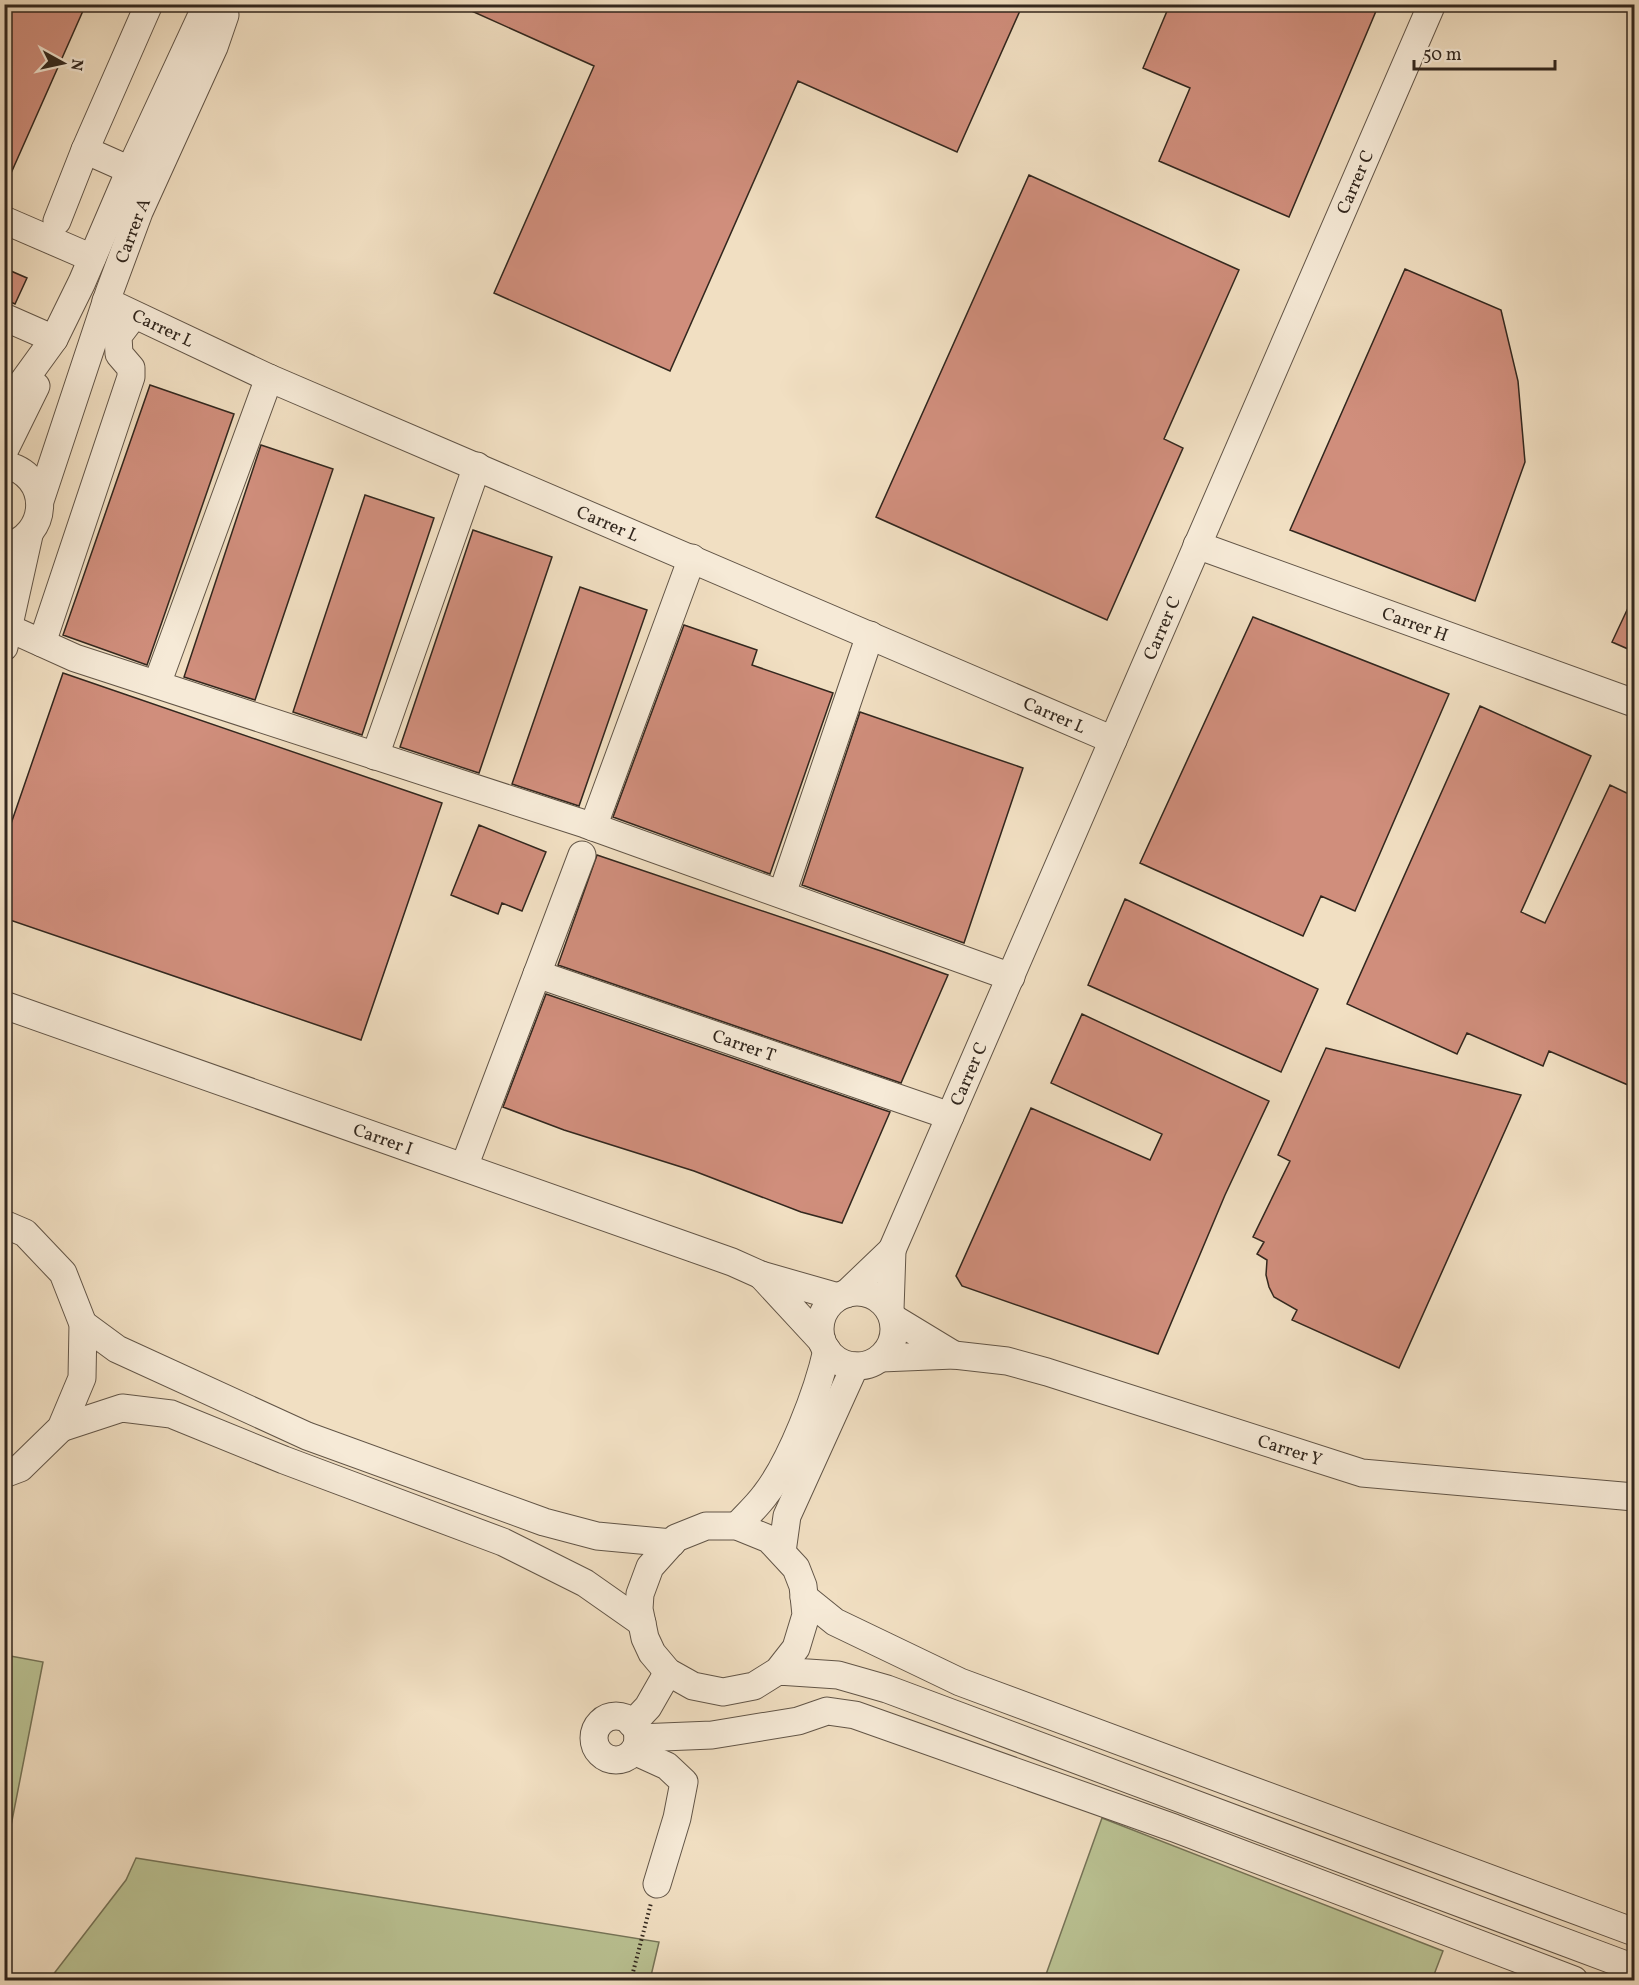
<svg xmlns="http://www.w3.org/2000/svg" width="1639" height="1985" font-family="Vollkorn,serif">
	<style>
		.green { fill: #bac293; stroke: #767458; stroke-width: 1.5 }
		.building { fill: #d08e7c; stroke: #32271e; stroke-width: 1.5 }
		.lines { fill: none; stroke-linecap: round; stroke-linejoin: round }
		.minor-casing { stroke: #625547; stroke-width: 29 }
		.path { stroke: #32271e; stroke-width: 4; stroke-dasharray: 1.5 3; stroke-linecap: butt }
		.minor { stroke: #f6ead7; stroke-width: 27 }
		.labels { text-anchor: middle; stroke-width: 6; stroke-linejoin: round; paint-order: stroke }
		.street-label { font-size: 18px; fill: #32271e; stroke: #f6ead7 }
	</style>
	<rect width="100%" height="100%" fill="#f1dfc2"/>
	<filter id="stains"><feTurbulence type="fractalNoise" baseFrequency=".00333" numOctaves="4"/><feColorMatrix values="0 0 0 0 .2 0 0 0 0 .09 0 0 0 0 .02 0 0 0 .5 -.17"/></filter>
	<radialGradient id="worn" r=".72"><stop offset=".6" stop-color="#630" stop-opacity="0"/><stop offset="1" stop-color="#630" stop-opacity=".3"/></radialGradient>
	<path class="green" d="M5,1655L43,1662L10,1831L4,1830Z
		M1102,1818L1443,1951L1432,1980H1044Z
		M136,1858L659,1942L650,1980H49L126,1880Z"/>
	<path class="building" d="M4,4H86L4,189Z
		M456,4H1023L957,152L798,81L670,371L494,293L594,66Z
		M1170,4H1379L1289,217L1159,161L1190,88L1143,68Z
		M1029,175L1239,270L1164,439L1183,448L1107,620L876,517Z
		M4,268L27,278L15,304L4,299Z
		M1405,269L1501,310L1518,381L1525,462L1475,601L1290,530Z
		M150,385L234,414L147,665L63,635Z
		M261,445L333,469L255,700L184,677Z
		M365,495L434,518L362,735L293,712Z
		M473,530L552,557L479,773L400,747Z
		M580,587L647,610L579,806L512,784Z
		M1635,593V652L1612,642Z
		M1253,617L1449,694L1355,911L1321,896L1303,936L1140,863Z
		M684,625L757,650L752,665L833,693L770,874L613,817Z
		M63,673L442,803L361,1040L4,918V844Z
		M1480,706L1591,756L1521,912L1545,923L1610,785L1635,797V1088L1549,1051L1543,1066L1467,1033L1457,1054L1347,1004Z
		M860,712L1023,768L964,943L802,885Z
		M479,825L546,852L522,911L502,903L498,914L451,895Z
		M597,855L884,952L948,975L901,1083L558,965Z
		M1125,899L1318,989L1281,1072L1088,985Z
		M546,994L890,1112L842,1223L801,1212L694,1171L564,1130L503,1107Z
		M1082,1014L1269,1101L1225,1195L1158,1354L962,1286L956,1276L1031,1108L1150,1160L1162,1134L1051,1083Z
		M1326,1048L1521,1095L1399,1368L1292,1320L1297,1310L1274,1297L1269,1287L1266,1275L1267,1260L1257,1254L1264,1242L1253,1237L1290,1161L1278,1155Z"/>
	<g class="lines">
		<defs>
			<g id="minor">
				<path d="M130,170L85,150L149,4"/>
				<path d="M4,220L92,258"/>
				<path d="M57,221L85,150"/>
				<path id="s1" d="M106,301L269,378L1113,740"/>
				<path d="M4,317L54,339"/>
				<path d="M4,408L54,339L82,282L130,170L207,4"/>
				<path d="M4,451L36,386"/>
				<path d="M4,465C52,473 51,537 4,547"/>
				<path id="s2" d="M40,501L109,293L139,212L214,47L225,15L223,4"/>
				<path id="s3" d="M1197,545L1634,703"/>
				<path d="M4,626L75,658L585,824L1011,977"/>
				<path d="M42,643L131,377V368L119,354L118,336L134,315"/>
				<path d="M4,647L29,535"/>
				<path d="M157,684L269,378"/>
				<path d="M375,756L477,466"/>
				<path d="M593,827L692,558"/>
				<path d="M782,894L870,635"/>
				<path id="s4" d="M537,974L950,1116"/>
				<path id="s5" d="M4,1005L732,1262L761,1275"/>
				<path d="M464,1167L582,855"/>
				<path d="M4,1224L25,1233L63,1273L83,1324L82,1378L61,1428L20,1468L4,1474"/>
				<path id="s6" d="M892,1250L1432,4"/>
				<circle cx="857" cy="1329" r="37"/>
				<path d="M846,1294L892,1250L890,1310"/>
				<path d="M83,1324L117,1349L307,1436L544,1522L597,1536L672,1543"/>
				<path d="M822,1341L761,1275L838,1297"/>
				<path id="s7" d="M954,1355L1007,1361L1047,1372L1362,1473L1634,1497"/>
				<path d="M881,1358L954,1355L893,1318"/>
				<path d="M61,1428L122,1408L171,1414L284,1460L503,1542L585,1583L642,1623"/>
				<path d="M737,1526C746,1516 757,1506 765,1495C791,1462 818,1391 827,1350"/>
				<path d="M782,1552L787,1516L855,1366"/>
				<path d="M804,1597L835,1622L960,1682L1634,1932"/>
				<path d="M778,1671L796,1648L806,1615L803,1586L796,1568L769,1539L737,1526H706L676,1538L650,1567L640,1594L639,1609L645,1638L652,1653L668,1672L693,1686L723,1692L754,1686L778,1671L838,1675L887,1689L1634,1968"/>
				<circle cx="616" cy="1738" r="22"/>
				<path d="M632,1724L648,1707L668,1672"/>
				<path d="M638,1738L712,1735L798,1721L827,1711L855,1715L1174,1828L1574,1980"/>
				<path d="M634,1751L667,1766L684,1782L677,1818L657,1884"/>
			</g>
		</defs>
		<use href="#minor" class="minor-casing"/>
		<path class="path" d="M631,1980L651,1903"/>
		<use href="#minor" class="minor"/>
	</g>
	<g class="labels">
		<g class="street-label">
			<text dy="6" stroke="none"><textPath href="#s6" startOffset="1164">Carrer C</textPath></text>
			<text dy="6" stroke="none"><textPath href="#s2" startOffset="286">Carrer A</textPath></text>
			<text dy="6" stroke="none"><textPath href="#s1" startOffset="63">Carrer L</textPath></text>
			<text dy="6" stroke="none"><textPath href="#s1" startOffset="549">Carrer L</textPath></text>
			<text dy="6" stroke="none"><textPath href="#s3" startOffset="232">Carrer H</textPath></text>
			<text dy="6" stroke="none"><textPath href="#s6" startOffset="678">Carrer C</textPath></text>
			<text dy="6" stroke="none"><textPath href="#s1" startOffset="1035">Carrer L</textPath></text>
			<text dy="6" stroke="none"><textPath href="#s4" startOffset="219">Carrer T</textPath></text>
			<text dy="6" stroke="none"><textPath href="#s6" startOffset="192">Carrer C</textPath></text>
			<text dy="6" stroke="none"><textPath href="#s5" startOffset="402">Carrer I</textPath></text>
			<text dy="6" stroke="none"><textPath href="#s7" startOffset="350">Carrer Y</textPath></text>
		</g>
	</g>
	<rect width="1639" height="1985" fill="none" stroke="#f1dfc2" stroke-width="24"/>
	<rect x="6" y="6" width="1627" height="1973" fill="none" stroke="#32271e" stroke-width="3"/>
	<rect x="12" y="12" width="1615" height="1961" fill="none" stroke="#32271e" stroke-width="1.5"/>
	<g transform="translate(63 63) rotate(98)" stroke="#f6ead7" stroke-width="4.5" paint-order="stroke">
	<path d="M0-4.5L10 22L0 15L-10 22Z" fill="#32271e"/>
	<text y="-9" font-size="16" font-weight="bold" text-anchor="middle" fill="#32271e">N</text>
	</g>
	<path d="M1414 60v9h141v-9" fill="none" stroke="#32271e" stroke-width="3"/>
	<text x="1423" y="60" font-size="18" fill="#32271e" stroke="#f6ead7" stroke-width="4.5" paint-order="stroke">50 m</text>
	<rect width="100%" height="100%" filter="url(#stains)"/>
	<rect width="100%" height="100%" fill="url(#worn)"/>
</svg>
